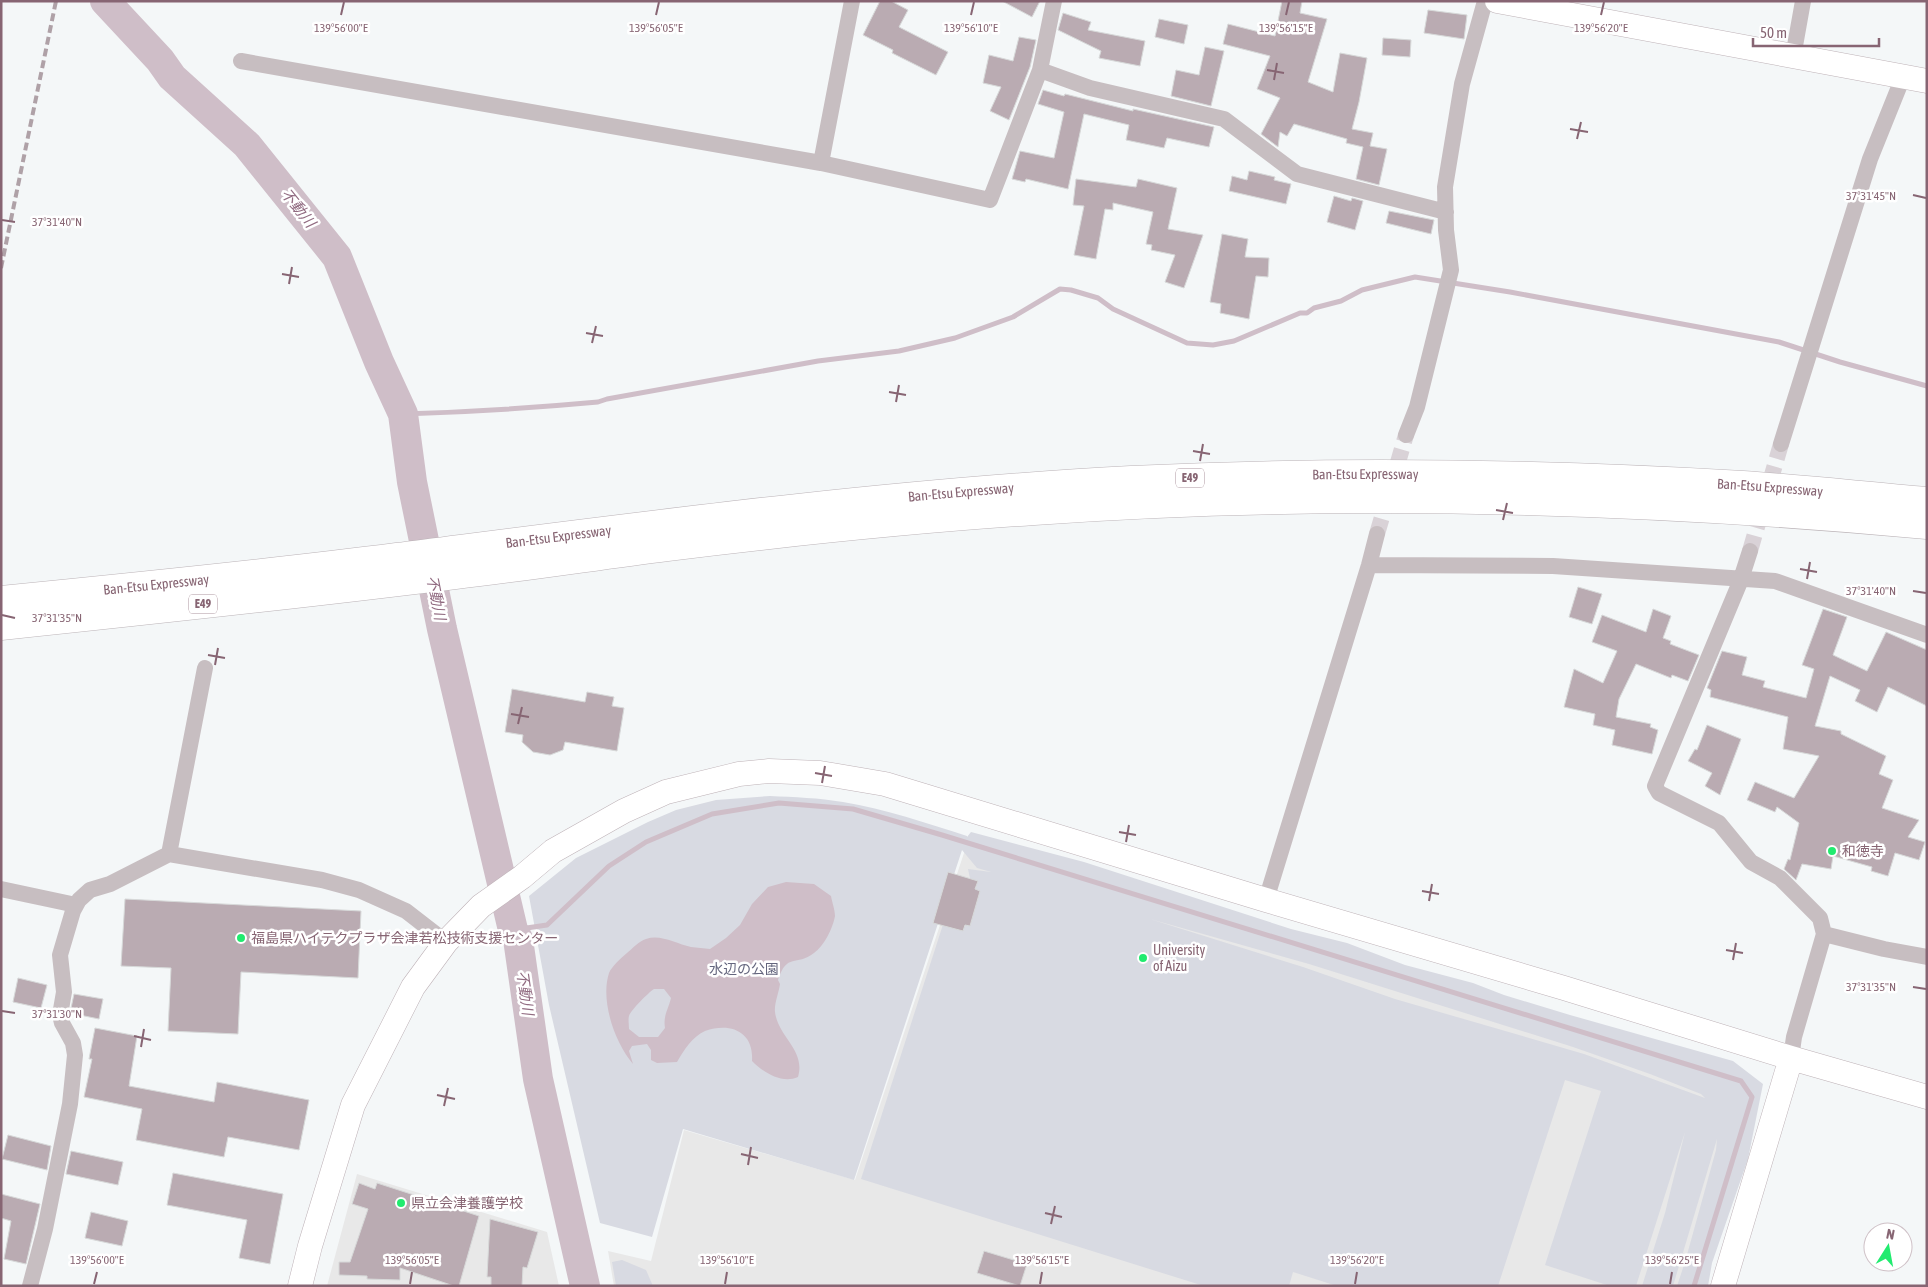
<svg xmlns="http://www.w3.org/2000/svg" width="1928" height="1287" font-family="'Asap Condensed','Noto Sans JP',sans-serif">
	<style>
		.built { fill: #e8e8e8 }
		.green { fill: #d8dae2; fill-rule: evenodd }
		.water { fill: #cfbec8; fill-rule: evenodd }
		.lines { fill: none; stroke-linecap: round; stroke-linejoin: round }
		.stream { stroke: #cfbec8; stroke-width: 5 }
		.river { stroke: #cfbec8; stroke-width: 30 }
		.building { fill: #baabb2; stroke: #d7d9d9 }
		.street-tunnel { stroke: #d9d2d7; stroke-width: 16; stroke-dasharray: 16 8; stroke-linecap: butt }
		.secondary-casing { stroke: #beb2b7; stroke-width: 25 }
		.highway-casing { stroke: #bbb3b7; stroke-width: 29 }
		.street { stroke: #c7bec1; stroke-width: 16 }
		.secondary { stroke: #fff; stroke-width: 24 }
		.highway { stroke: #fff; stroke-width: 28 }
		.rail { stroke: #afa1a7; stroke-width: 4; stroke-dasharray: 8 4; stroke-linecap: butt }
		.ticks { fill: none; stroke: #876573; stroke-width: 2 }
		.poi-dot { fill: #21eb6f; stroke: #fff; stroke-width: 2 }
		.labels { text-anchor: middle; stroke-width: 5; stroke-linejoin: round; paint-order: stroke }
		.shield { fill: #fff; stroke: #ab939d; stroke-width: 1 }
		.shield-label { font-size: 12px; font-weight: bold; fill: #876573 }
		.street-label { font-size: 14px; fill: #876573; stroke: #fff }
		.poi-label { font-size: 14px; fill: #876573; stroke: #fff; text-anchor: start }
		.park-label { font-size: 14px; fill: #64667e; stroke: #fff }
		.water-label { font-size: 15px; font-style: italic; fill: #916b81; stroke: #fff }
		.ticks-label { font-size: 12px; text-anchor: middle; fill: #876573; stroke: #fff; stroke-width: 5; stroke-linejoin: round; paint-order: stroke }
	</style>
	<rect width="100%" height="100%" fill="#f4f7f8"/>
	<path class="built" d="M970,835L1747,1080L1684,1286H614L608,1251L651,1261L684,1130L855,1180Z
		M357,1174L547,1232L559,1286H327Z"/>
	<path class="green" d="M770,796C794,797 819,798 843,802C886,809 926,823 967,836V837L971,832L1084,862L1291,929L1347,943L1405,965L1473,983L1504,995L1570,1015L1733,1061L1763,1084L1748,1159L1712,1263L1708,1286H1677L1685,1262L1716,1150L1717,1139L1673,1286H1642L1665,1213L1685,1132L1636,1286H1610L1545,1265L1601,1091L1565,1080L1498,1286H1337L1293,1272L1289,1286H1204L861,1179L957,881L977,887L971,883L968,869L991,872L977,868L962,850L854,1180L683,1129L652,1237L600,1223L549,1005L529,896L576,858L648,822L676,810L716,800ZM1150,919L1309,964L1573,1047L1650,1074L1701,1094L1705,1098L1584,1054L1395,999L1303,967Z
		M622,1260L646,1270L653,1286H616L612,1262Z"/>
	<path class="water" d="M786,882L814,884L831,896C832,902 835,910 835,916C833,928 824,946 814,953C796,967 787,952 778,980L780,984C779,992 774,1004 775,1012C778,1037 806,1050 798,1077C782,1084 764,1073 752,1061C754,1032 731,1022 705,1031C692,1037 684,1050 677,1062L657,1063L651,1060V1050L647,1044L632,1046L629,1051L633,1064C615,1043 600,1001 609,973C612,966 621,958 627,953C632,949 639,941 646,939C661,934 676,944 691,947C697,948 704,948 710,949L726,938L740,925L752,904L768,887ZM654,989H664L671,998C668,1010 663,1016 665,1028L658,1037H639L629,1029C629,1025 628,1019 629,1016C631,1010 649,992 654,989Z"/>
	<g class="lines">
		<path class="stream" d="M403,414C468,412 533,408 598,402L607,399L818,361L899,351L955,338L1013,317L1060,289L1071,290L1098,298L1113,309L1187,343L1213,345L1234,341L1300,313H1307L1314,308L1341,301L1362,290L1415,277L1510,292L1779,342L1840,362L1927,386
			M513,930L547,925L609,866L646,842L712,814L779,803L853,809L942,835L1741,1081L1752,1097L1694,1286"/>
		<path class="river" d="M105,1L160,60L172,77L247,145L337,257L379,362L403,414L412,482L442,629L513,930L518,939L538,1079L585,1286"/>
	</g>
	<path class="building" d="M880,1H891L908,10L899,27L948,52L936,75L892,53L893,50L863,35Z
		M1002,1H1040L1032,17Z
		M1282,1H1302L1300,13L1327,19L1308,82L1333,92L1340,53L1367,58L1359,102L1352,129L1373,133L1370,146L1387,149L1379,185L1356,179L1363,147L1346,143L1347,139L1294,124L1287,136L1280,132L1278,147L1261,134L1280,98L1257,89L1270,56L1223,44L1228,24L1275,36Z
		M1428,10L1467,15L1464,39L1424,33Z
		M1063,13L1091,22L1088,30L1145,41L1140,66L1099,58L1101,51L1058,30Z
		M1159,19L1188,25L1184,44L1155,37Z
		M1019,37L1036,40L1030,67L1009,120L990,111L1001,87L983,83L989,55L1013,61Z
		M1383,38L1411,40L1410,57L1382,55Z
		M1205,47L1224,51L1211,106L1171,96L1176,70L1199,75Z
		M1043,90L1064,96L1065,94L1133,111V109L1214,127L1209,147L1167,138L1164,148L1126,140L1129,125L1084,114L1068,189L1026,179L1025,182L1012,179L1020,151L1054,158L1064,112L1038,104Z
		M1249,171L1275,177L1274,180L1291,184L1286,204L1229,191L1232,176L1247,180Z
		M1076,179L1136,187L1138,179L1177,188L1168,229L1203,235L1184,288L1165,282L1175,255L1151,250L1152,245L1146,244L1153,212L1113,203V210L1105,209L1096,259L1074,255L1084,206L1073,205Z
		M1334,196L1351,201L1352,198L1363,201L1355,230L1327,222Z
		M1389,211L1434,220L1431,234L1386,223Z
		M1222,234L1248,239L1245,257L1269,258L1268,277L1256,276L1249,319L1220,313L1221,304L1210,302Z
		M1578,587L1602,594L1592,624L1569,617Z
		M1653,609L1671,616L1663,638L1671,641L1670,644L1699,655L1688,681L1672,675L1671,678L1636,664L1619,699L1616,717L1651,724L1650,727L1658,730L1652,754L1612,745L1615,730L1593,725L1595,714L1564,707L1574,669L1603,683L1617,651L1592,642L1602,615L1646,632Z
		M1823,609L1847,617L1833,655L1867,671L1886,632L1927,650V706L1888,687L1877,712L1855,701L1860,690L1830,676L1815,726L1841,731V734L1886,756L1879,774L1893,780L1882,808L1919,820L1908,837L1925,842L1919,860L1895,853L1888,876L1871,871L1872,867L1833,856L1831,869L1802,864L1796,880L1784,869L1788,859L1790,860L1799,823L1777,807L1775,812L1747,800L1755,782L1794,798L1819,756L1783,749L1788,717L1710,697L1711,690L1707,688L1722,651L1747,657L1742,675L1765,681L1763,687L1806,698L1814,669L1802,665Z
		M512,689L585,702L587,692L614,697L612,706L624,708L617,751L565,742L563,750L550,755L533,752L522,742L523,735L505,732Z
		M1707,725L1741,739L1720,795L1705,786L1712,773L1688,761L1695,749L1697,750Z
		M948,872L978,881L975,889L980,891L970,926L965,925L963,931L933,923Z
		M125,899L361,911L358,978L241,972L238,1034L168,1031L171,968L121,966Z
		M18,978L47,985L41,1008L13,1002Z
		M74,994L103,999L99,1019L70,1013Z
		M95,1028L137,1036L129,1086L214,1102L217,1082L309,1100L299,1150L228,1137L224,1157L136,1140L142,1109L84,1097L92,1059H89Z
		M8,1135L51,1146L47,1170L2,1159Z
		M71,1151L123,1162L118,1185L66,1174Z
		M173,1173L283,1194L270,1264L239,1258L247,1220L167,1205Z
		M359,1183L375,1189L377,1183L479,1216L459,1286H454L400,1268V1280L367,1279V1276L339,1275V1262H350L368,1209L352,1204Z
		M1,1194L40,1204L26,1264L4,1259L11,1221L1,1218Z
		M91,1212L128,1221L122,1246L85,1238Z
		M490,1219L538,1232L527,1268L523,1267L522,1286H491V1277H487Z
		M984,1251L1027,1264L1020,1286L977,1273Z"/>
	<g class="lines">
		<path class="street-tunnel" d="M1377,534L1406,435
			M1750,551L1781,444"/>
		<defs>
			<path id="secondary" d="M1497,1L1927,81
				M300,1286L310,1246L353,1105L413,987L446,942L481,906L522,877L553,851L624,811L666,792L739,774L769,771L820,773L885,784L1266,900L1564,988L1791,1058L1927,1097
				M1723,1286L1791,1058"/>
			<g id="highway">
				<path id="s1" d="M1,600C133,587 265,574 397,557C641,526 885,493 1131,480C1335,470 1539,473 1743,485C1804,489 1866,496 1927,501"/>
				<path d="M1,626C153,610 304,594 455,575C526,567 596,556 667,547C789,532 912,519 1034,511C1331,490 1631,498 1927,525"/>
			</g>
		</defs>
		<use href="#secondary" class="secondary-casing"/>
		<use href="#highway" class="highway-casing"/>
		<path class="street" d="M1793,57L1803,1
			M241,61L821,163L990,200L1040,70L1054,1
			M1040,70L1090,88L1224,119L1297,174L1446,212
			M821,163L852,1
			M1406,435L1417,407L1451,270L1446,230L1445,187L1462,84L1485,1
			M1781,444L1870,159L1903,77
			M1750,551L1740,582L1655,786L1659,793L1719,823L1751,862L1780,878L1820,918L1824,934L1884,949L1927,957
			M1369,565L1553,566L1775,581L1927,635
			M169,854L205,668
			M1,889L76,905
			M1266,900L1369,565L1377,534
			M1791,1058L1794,1037L1824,934
			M30,1286L45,1229L70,1104L75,1055L73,1043L62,1023L60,1015L64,992L60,955L73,911L79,900L90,890L110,884L169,854L322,880L359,890L406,911L446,942"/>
		<use href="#secondary" class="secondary"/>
		<use href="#highway" class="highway"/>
		<path class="rail" d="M1,268L56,1"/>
	</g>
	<path class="ticks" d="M341,15L344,2M656,15L659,2M971,15L974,2M1286,15L1289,2M1601,15L1604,2M1267,70L1284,73M1274,80L1277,63M1570,129L1588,132M1577,139L1581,122M1913,195L1926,198M2,220L15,222M282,274L299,277M289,284L292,267M586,333L603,336M592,343L596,326M889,392L906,395M896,402L899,385M1193,451L1210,454M1200,461L1203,444M1496,510L1513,513M1503,520L1507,503M1800,569L1817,572M1807,579L1810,562M1913,591L1926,593M2,615L15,618M208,655L225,658M215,665L218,648M511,714L529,717M518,724L522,707M815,773L832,776M822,783L825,766M1119,832L1136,835M1126,842L1129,825M1422,891L1439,894M1429,901L1432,884M1726,950L1743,953M1733,960L1736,943M1913,987L1926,989M2,1011L15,1013M134,1036L151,1040M141,1047L144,1029M437,1095L455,1099M444,1106L448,1088M741,1154L758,1158M748,1165L751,1147M1045,1213L1062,1217M1051,1224L1055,1206M94,1284L97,1272M410,1284L412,1272M725,1284L727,1272M1040,1284L1042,1272M1355,1284L1357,1272M1670,1284L1672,1272"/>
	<g class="poi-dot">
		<circle cx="1832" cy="851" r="5"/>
		<circle cx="241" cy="938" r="5"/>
		<circle cx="1143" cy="958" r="5"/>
		<circle cx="401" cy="1203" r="5"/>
	</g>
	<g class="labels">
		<g class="shield">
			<rect x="1176" y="468.5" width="28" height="19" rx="4"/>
			<rect x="189" y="594.5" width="28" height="19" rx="4"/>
		</g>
		<g class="shield-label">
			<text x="1190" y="482">E49</text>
			<text x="203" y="608">E49</text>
		</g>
		<g class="street-label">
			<text dy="5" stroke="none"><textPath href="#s1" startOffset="1371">Ban-Etsu Expressway</textPath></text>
			<text dy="5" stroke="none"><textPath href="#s1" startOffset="1776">Ban-Etsu Expressway</textPath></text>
			<text dy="5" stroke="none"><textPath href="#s1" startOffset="966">Ban-Etsu Expressway</textPath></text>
			<text dy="5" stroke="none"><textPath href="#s1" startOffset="561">Ban-Etsu Expressway</textPath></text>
			<text dy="5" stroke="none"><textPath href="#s1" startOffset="156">Ban-Etsu Expressway</textPath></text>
		</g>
		<g class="poi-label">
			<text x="1842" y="856">和徳寺</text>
			<text x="251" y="943">福島県ハイテクプラザ会津若松技術支援センター</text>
			<text x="1153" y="955">University<tspan x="1153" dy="16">of Aizu</tspan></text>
			<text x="411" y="1208">県立会津養護学校</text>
		</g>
		<g class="park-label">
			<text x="744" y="974">水辺の公園</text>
		</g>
		<g class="water-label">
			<text transform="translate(298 208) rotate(51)" y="5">不動川</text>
			<text transform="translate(436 598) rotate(79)" y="5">不動川</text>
			<text transform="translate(525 993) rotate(82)" y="5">不動川</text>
		</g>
	</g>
	<g class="ticks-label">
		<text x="341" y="32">139°56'00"E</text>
		<text x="656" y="32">139°56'05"E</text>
		<text x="971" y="32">139°56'10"E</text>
		<text x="1286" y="32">139°56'15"E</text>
		<text x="1601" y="32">139°56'20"E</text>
		<text x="1871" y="200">37°31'45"N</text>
		<text x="57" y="226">37°31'40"N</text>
		<text x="1871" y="595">37°31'40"N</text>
		<text x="57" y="622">37°31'35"N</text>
		<text x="1871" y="991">37°31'35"N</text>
		<text x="57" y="1018">37°31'30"N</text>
		<text x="97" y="1264">139°56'00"E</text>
		<text x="412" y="1264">139°56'05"E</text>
		<text x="727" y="1264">139°56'10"E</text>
		<text x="1042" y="1264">139°56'15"E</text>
		<text x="1357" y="1264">139°56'20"E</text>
		<text x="1672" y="1264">139°56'25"E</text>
	</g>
	<rect width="1928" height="1287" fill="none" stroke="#876573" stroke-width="5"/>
	<g transform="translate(1888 1247) rotate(11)"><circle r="24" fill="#ffffff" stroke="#cfc1c7"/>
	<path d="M0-4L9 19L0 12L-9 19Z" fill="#21eb6f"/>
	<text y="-8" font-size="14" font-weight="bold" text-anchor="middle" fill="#876573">N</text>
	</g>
	<path d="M1753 38v8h126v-8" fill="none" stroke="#876573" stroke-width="2.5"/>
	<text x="1760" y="38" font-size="15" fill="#876573" stroke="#ffffff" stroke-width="4" paint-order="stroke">50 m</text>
</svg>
